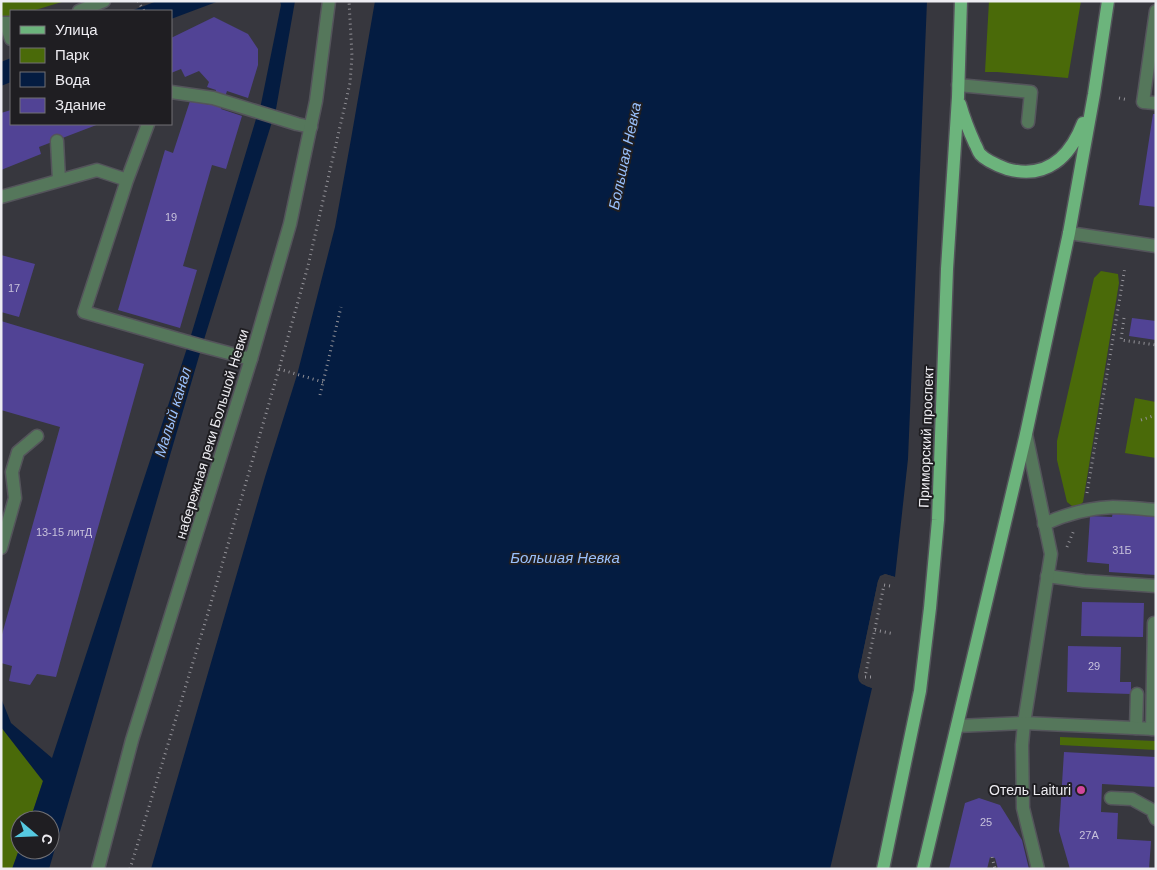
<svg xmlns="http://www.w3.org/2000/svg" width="1157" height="870" font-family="Helvetica,sans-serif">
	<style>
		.green { fill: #4a6a09 }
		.water { fill: #041c41 }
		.pier { fill: #37373e }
		.building { fill: #514395 }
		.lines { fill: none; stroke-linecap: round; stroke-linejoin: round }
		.service-casing { stroke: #54545b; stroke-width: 15 }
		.minor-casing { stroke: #54545b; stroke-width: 15 }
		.tertiary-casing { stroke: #54545b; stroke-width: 15 }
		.primary-casing { stroke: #54545b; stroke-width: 15 }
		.path { stroke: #939298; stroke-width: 3; stroke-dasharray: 1 4; stroke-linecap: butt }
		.service { stroke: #55775b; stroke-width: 12 }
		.minor { stroke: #55775b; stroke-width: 12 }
		.tertiary { stroke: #55775b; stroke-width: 12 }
		.primary { stroke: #6cb47c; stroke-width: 12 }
		.hotel-dot { fill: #d1479c; stroke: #1f1e22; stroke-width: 2 }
		.labels { text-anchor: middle; stroke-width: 4; stroke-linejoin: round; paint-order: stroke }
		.number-label { font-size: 11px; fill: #c7c2db }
		.street-label { font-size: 14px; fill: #eeedf2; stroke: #1f1e22 }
		.poi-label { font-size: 14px; fill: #eeedf2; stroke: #1f1e22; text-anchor: end }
		.water-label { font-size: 15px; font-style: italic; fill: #99c0fc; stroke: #1f1e22 }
	</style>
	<rect width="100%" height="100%" fill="#37373e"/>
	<path class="green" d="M1,1H65L32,11H11V18L8,19L1,16Z
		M989,1H1081L1068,78L997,72H985Z
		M1101,271L1118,274L1119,283L1083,502L1080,505L1072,506L1067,502L1057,460V441L1094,278Z
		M1135,398L1156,402V458L1125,453Z
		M1,727L43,781L30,820H20V847L12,869H1Z
		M1060,737L1156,741V750L1060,745Z"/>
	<path class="water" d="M157,1H219L171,19V11H131Z
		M280,1H295L276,109L202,346L49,869H12L20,847V850H50V820H30L43,781L1,727V698L11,723L52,758L189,342L256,119L261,104L281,5Z
		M375,1H927L908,459L895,577L885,574L878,581L858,676L866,686L872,688L830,869H151L265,477L297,375L335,227L351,139Z
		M11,58V82L1,86V62Z"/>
	<path class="pier" d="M885,574L895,577V579L885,577L882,578L881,582L860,677L863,682L872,685V688L862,684L859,681L858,677L878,581L880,576Z"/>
	<path class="building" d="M214,17L248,34L258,49V65L248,98L227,91L221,109L242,116L226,169L212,165L183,266L197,270L180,328L118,310L165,150L173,153L190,101L211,105L216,90L207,87L209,82L199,71L185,77L181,69L171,73V38Z
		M11,110V124H99L39,147L41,154L1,170V113Z
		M1153,114H1156V207L1139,205Z
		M1,255L35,264L19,317L1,312Z
		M1132,318L1156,321V340L1129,336Z
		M1,321L144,364L56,677L37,674L30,685L9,681L12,666L1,663V638L60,427L1,410Z
		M1113,511L1156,514V575L1109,572V564L1087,562L1090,516L1112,517Z
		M1082,602L1144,603L1143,637L1081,636Z
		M1068,646L1121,647L1120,682H1131V694L1067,692Z
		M1064,752L1156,757V787L1102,784L1101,812L1118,813L1117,839L1151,841L1149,869H1070L1059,831Z
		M979,798L1000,805L1022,840L1029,869H998L995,858L990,857L987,869H949L965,803Z"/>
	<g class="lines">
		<defs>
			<path id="service" d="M6,24L11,39
				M958,85L1031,92L1028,122
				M171,92L213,98L297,124L311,127
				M1154,103L1143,102L1156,11
				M57,141L59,180
				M127,180L148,124
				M1,197L97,170L127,180L84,312L202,346L251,359
				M1044,524C1066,514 1089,508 1113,507C1127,507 1142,509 1156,510
				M1,548L15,498L12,472L18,452L37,436
				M1047,576L1084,581L1156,586
				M1136,728L1137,694
				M1152,729L1154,623
				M1111,798L1132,799L1152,810L1156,819"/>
			<path id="minor" d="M79,11L104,1
				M1,23H11
				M1026,434L1051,554L1024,723L1022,745L1023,808L1038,869
				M98,869L132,740L251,359L290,224L316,101L329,1"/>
			<path id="tertiary" d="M1069,233L1156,246
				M957,726L1024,723L1156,729"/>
			<path id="primary" d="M960,104C964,118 969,131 975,144C977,147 978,152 980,154C986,161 999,166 1007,169C1047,180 1070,157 1083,123
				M883,869L920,691L930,608L938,520L947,269L958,97L961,1
				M923,869L1026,434L1069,233L1094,94L1108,1"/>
		</defs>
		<use href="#service" class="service-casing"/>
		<use href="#minor" class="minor-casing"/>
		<use href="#tertiary" class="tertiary-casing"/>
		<use href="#primary" class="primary-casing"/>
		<path class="path" d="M138,1L144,11
			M1119,98L1128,100
			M1124,318L1121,340L1156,345
			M279,369L323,382
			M320,395L341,307
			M1141,420L1156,415
			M1087,493L1125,267
			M1067,547L1074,530
			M875,630L894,634
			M871,677H865L884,585L890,586
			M992,857L995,869
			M130,869L208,613L279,369L308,266L350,83L352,56L349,1"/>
		<use href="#service" class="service"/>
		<use href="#minor" class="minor"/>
		<use href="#tertiary" class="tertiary"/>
		<use href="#primary" class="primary"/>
	</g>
	<circle class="hotel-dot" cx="1081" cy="790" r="5"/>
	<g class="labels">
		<g class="number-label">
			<text x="171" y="221">19</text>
			<text x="14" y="292">17</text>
			<text x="64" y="536">13-15 литД</text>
			<text x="1122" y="554">31Б</text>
			<text x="1094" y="670">29</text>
			<text x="986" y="826">25</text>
			<text x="1089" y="839">27А</text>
		</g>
		<g class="street-label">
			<text transform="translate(212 434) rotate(-73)" y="5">набережная реки Большой Невки</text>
			<text transform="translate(926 437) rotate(-88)" y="5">Приморский проспект</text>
		</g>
		<g class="poi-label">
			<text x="1071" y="795">Отель Laituri</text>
		</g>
		<g class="water-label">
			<text transform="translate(625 156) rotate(-78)" y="5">Большая Невка</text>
			<text transform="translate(173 412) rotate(-73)" y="5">Малый канал</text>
			<text x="565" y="563">Большая Невка</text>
		</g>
	</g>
	<rect width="1157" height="870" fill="none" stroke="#eeedf2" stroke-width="5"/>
	<rect x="10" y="10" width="162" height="115" fill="#1f1e22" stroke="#727175"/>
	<rect x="20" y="26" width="25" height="8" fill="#6cb47c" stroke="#727175"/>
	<text x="55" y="35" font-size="15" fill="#eeedf2">Улица</text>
	<rect x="20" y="48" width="25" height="15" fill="#4a6a09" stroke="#727175"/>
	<text x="55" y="60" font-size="15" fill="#eeedf2">Парк</text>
	<rect x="20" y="72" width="25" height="15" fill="#041c41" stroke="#727175"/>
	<text x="55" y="85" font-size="15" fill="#eeedf2">Вода</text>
	<rect x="20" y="98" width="25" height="15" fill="#514395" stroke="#727175"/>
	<text x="55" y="110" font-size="15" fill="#eeedf2">Здание</text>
	<g transform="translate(35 835) rotate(109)"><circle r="24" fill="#1f1e22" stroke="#727175"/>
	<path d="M0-4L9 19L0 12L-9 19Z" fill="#56c9e1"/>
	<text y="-8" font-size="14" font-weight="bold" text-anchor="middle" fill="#eeedf2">С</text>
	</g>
</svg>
